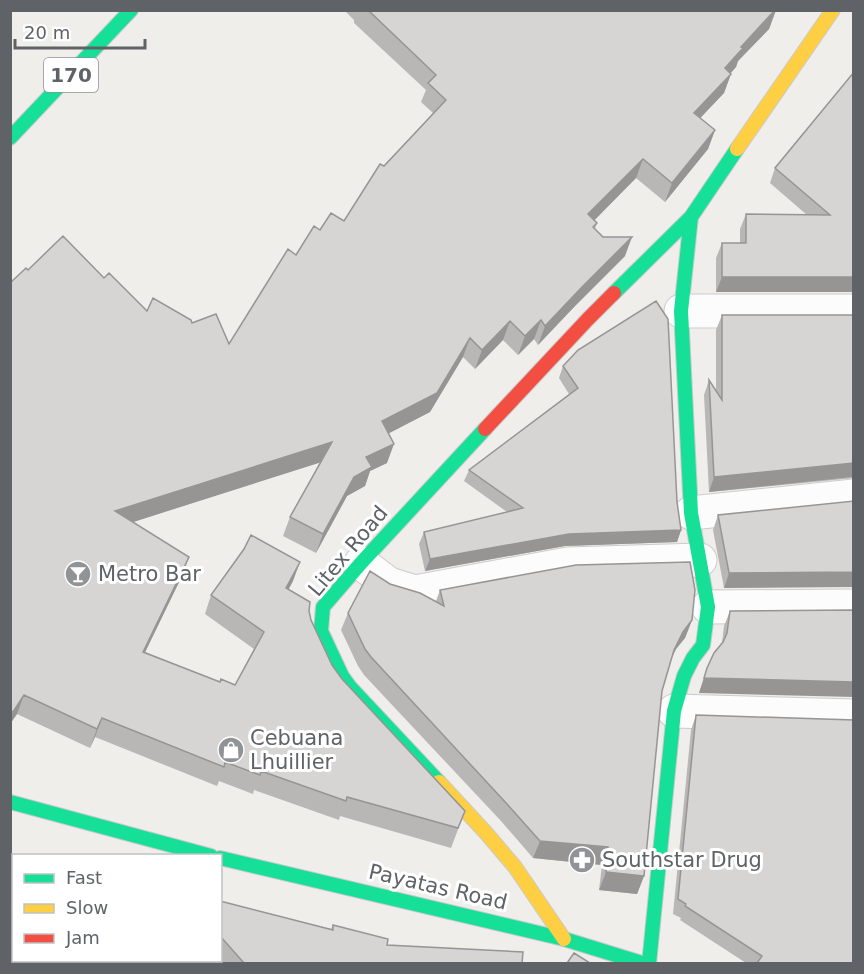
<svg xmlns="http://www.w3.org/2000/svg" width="864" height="974" font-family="'DejaVu Sans',sans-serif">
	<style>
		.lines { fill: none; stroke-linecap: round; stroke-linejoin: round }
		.street-casing { stroke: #cbcccc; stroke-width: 35 }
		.fast-casing { stroke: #cacacb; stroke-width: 16 }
		.slow-casing { stroke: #cacacb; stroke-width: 16 }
		.jam-casing { stroke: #cacacb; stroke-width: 16 }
		.street { stroke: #fdfcfc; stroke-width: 33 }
		.fast { stroke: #16e098; stroke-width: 14 }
		.slow { stroke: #ffcf43; stroke-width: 14 }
		.jam { stroke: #f24e42; stroke-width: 14 }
		.wall { fill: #b8b7b5 }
		.shaded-wall { fill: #969594 }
		.building { fill: #d6d5d3; stroke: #969594; stroke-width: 1.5 }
		.labels { text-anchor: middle; stroke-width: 6; stroke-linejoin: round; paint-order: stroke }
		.shield { fill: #fff; stroke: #8f9295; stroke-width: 1.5 }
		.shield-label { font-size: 20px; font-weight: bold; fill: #5f6368 }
		.street-label { font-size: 21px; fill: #5f6368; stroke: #fff }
		.poi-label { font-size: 21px; fill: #5f6368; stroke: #fff; text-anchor: start }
	</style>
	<rect width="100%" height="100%" fill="#efeeea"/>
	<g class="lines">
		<defs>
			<path id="street" d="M681,311H854
				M691,513L854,496
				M361,563L389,584L415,592L568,564L700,560
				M708,607L854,606
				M674,711L854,716"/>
			<path id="fast" d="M10,138L131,10
				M614,293L691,217
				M439,782L350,687L342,676L321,631L323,607L361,563L485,429
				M10,802L211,856
				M220,858L564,939L645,964
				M10,953L14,957
				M649,964L674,711L684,676L693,658L703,645L708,607L691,513L681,311L691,217L737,149"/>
			<path id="slow" d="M737,149L833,10
				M439,782L487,834L515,867L564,939
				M44,964L46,960"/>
			<path id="jam" d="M485,429L588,319L614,293"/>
		</defs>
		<use href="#street" class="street-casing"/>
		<use href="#fast" class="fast-casing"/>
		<use href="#slow" class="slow-casing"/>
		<use href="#jam" class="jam-casing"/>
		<use href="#street" class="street"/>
		<use href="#fast" class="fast"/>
		<use href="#slow" class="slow"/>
		<use href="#jam" class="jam"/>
	</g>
	<path class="wall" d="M344,10H776L769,29L738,61L736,67L731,73L724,93L700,118L715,130L708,149L665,202L636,178L594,220L597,223L595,229L625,256L575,306L538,345L534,339L518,355L503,340L475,369L463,357L430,412L389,433L387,463L370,471L365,486L347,496L316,553L283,536L290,517L320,462L133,522L182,576L145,652L220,682L235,685L254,649L205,614L211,595L293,581L288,590L309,611L311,620L332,665L342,679L465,811L451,848L340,816L339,820L254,790L253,794L219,781L217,786L95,737L90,748L17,714L10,724V283L28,270L104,278L147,311L192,323L229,344L296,255L320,230L344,221L384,166L433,113L421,102L426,90L354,23V20Z
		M854,72V292H716V258L722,243H740V229L746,214L807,215L770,183L775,168Z
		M722,315H854V478L709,492L704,395L709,380L716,391V330Z
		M563,366L677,502L681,530L677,542L565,546L425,571L419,544L424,532L507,512L464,481L469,470L569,394L559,378Z
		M854,501L724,588L713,530L718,515Z
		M390,584L436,601L440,590L692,620L685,638L676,649L670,661L662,691L644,876L637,894L599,890L602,865L533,858L501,821L364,675L358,666L341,630L348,613Z
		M854,610L699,693L707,668L722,643L724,626L730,611Z
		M696,715L854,963H746L680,920L681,918L673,914L691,730Z
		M220,901L331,929L333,925L387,945L522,963H222L220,960Z"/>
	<path class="shaded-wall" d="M776,10L769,29L738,61L736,67L718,87L725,68L741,47Z
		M731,74L724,93L687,132L694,113Z
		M715,130L708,149L665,202L672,183Z
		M643,159L636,178L581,234L588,214Z
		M632,237L625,256L575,306L538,345L545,326L582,287Z
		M722,277H854V292H716Z
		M541,320L534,339L518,355L525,336Z
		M510,321L503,340L475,369L482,350Z
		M470,338L463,357L430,412L376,440L382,421Z
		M332,442L325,461L108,530L115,511Z
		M394,444L387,463L370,471L365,486L347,496L316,553L323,534L354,477L366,457Z
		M854,463V473L852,477L709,492L714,477Z
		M681,530L677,542L565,546L425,571L430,559L569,534Z
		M189,557L182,576L136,671L143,652Z
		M300,562L293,581L279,607L286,588Z
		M854,572V587L724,588L729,573Z
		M692,620L685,638L676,649L667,668L674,650L683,632Z
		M704,678L854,682V697L699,693Z
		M24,695L17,714L10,724V718L13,712Z
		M102,718L95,737L90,748L97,729Z
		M540,841L608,847L602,865L533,858Z
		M606,872L644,876L637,894L599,890Z"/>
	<path class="building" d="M368,10H775L741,47L743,48L725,68L731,74L694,113L715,130L672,183L643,159L588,214L597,223L593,227L603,237H632L582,287L545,326L541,320L525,336L510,321L482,350L470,338L437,393L382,421L394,444L366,457L372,467L354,477L323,534L290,517L332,442L115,511L189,557L143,652L220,682L221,679L235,685L264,632L211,595L244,549L251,535L300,562L286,588L310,602L309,611L311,620L332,665L342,679L465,811L458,828L347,797L346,801L261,771L260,775L225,762L224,767L102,718L97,729L24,695L13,712L10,711V283L26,268L28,270L63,236L104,278L109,273L147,311L153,298L191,320L192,323L216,314L229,344L288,249L296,255L314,226L320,230L331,213L344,221L380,164L384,166L446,100L428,83L436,75Z
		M854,72V277H722V243H746V214L830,215L775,168Z
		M656,301L668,319L677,502L681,530L569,534L430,559L424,532L523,508L469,470L578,388L563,366L578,350Z
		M722,315H854V463L714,477L709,380L722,400Z
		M854,501V572L729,573L718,515Z
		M690,562L695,590L692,620L683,632L674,650L662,691L644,876L606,872L608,847L540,841L507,804L371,657L365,649L348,613L370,571L390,584L420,593L444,606L440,590L576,565Z
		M854,610V682L704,678L707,668L714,653L723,642L727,633L730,611Z
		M696,715L854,720V963H757L762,956L685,906L686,904L678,899Z
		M220,901L333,930V925L388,939L387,945L523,952L522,963H244L220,936Z
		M574,953L590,963H567Z"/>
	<defs>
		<symbol id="bar-disc" viewBox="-11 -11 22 22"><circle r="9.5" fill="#919496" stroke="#fff"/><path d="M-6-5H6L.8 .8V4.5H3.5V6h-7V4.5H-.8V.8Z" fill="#fff"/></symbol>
		<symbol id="shop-disc" viewBox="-11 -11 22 22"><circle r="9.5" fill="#919496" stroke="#fff"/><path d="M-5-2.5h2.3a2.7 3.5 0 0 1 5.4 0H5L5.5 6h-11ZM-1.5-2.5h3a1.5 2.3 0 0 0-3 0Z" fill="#fff"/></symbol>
		<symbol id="pharmacy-disc" viewBox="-11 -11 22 22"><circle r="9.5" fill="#919496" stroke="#fff"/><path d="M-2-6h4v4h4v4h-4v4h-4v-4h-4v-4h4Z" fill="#fff"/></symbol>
	</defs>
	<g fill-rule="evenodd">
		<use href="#bar-disc" x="63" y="559" width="30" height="30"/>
		<use href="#shop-disc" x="216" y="735" width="30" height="30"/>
		<use href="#pharmacy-disc" x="567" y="845" width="30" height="30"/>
	</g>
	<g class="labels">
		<rect class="shield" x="44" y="58" width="54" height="34" rx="4.5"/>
		<g class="shield-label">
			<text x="71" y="82">170</text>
		</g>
		<g class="street-label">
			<text transform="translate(348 551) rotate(-50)" y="7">Litex Road</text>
			<text transform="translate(438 887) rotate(13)" y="7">Payatas Road</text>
		</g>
		<g class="poi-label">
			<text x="98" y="581">Metro Bar</text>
			<text x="250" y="745">Cebuana<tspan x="250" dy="24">Lhuillier</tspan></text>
			<text x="602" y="867">Southstar Drug</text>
		</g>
	</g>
	<rect width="864" height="974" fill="none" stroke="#5f6368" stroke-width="24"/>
	<rect x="12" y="854" width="210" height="108" fill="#ffffff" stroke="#bfc1c3" stroke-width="1.5"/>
	<rect x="24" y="874" width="30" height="9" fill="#16e098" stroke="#bfc1c3" stroke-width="1.5"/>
	<text x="66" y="884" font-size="18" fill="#5f6368">Fast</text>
	<rect x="24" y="904" width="30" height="9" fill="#ffcf43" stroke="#bfc1c3" stroke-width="1.5"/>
	<text x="66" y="914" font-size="18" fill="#5f6368">Slow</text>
	<rect x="24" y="934" width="30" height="9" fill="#f24e42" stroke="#bfc1c3" stroke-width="1.5"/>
	<text x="66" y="944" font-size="18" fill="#5f6368">Jam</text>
	<path d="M15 39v9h130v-9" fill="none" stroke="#5f6368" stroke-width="3"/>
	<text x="24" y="39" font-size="18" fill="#5f6368" stroke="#ffffff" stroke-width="4.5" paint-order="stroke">20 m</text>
</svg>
